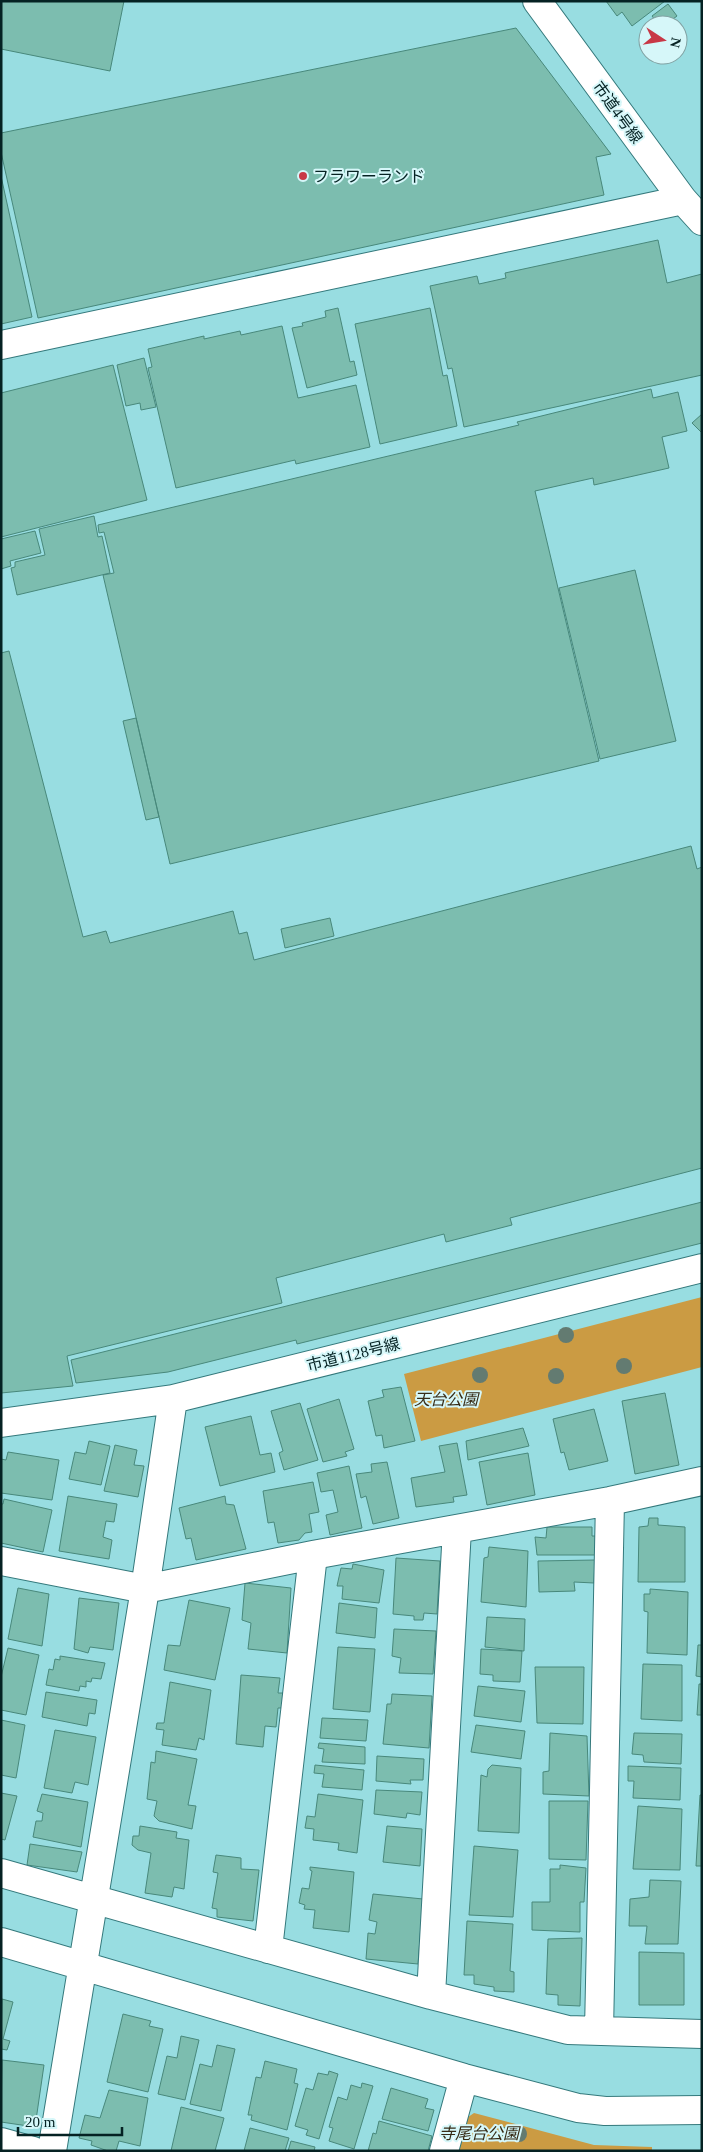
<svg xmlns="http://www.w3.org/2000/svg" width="703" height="2152" font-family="'Times New Roman','Noto Sans JP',serif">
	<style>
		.green { fill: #cb9b43 }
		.building { fill: #7cbdaf; stroke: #48887b }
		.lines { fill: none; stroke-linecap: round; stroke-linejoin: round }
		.minor-casing { stroke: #34797c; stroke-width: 30 }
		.minor { stroke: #fff; stroke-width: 28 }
		.tree { fill: #637b71 }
		.poi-dot { fill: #c83846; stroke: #d6f7f9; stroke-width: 2 }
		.labels { text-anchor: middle; stroke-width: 4; stroke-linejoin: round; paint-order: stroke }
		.street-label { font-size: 16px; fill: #052223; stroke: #d6f7f9 }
		.poi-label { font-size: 16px; fill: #052223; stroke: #d6f7f9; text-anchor: start }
		.park-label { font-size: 16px; font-style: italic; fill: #372b16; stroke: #d6f7f9 }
	</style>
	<rect width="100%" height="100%" fill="#98dde1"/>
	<path class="green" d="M702,1297V1367L421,1441L404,1374Z
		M474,2113L594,2145L652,2147V2151H455L461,2122Z"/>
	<path class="building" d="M1,1H124L110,71L1,49Z
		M606,1H665L632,26L622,12L617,16Z
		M668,4L677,16L665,25H659L652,16Z
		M516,28L611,154L596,157L604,195L38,318L1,152V133Z
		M1,176L32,317L1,324Z
		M658,240L667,283L702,274V375L464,427L452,368L448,369L430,286L477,276L479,284L506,278L505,273Z
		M338,308L350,362L354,361L357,375L307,388L292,328L303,326L302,323L326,317L325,311Z
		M430,308L443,376L447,375L457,426L380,444L355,324Z
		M282,326L298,398L356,385L370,447L296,464L295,460L176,488L148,368L152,367L148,349L204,336V339L240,331L241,335Z
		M144,358L156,407L141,410L140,403L126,406L117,365Z
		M113,365L147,500L1,537V393Z
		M651,389L653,398L678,392L687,431L662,437L669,468L594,485L593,478L535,491L599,761L170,864L103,575L114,573L104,532L99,533L98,525L519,425L517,422Z
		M702,414V433L692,423Z
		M94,516L98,537L102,536L110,573L17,595L11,568L15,567V562L45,555L39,529Z
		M35,531L41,553L10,561L11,566L1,569V539Z
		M635,570L676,741L600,759L559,588Z
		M9,651L83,937L106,931L110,943L233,911L239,934L247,932L254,960L691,846L697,869L702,867V1168L510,1218L512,1225L446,1242L444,1234L276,1278L282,1303L67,1356L73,1386L1,1393V653Z
		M136,718L159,817L146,820L123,721Z
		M330,918L334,936L285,948L281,929Z
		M702,1202V1243L297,1344L296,1340L168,1372L76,1383L71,1360Z
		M401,1387L415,1441L384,1448L382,1435L376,1436L368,1401L384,1397L382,1390Z
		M665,1393L679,1465L635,1474L622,1401Z
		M339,1399L354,1449L345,1452L347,1456L323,1462L307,1409Z
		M300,1403L318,1460L284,1470L279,1453L283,1451L271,1411Z
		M594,1409L608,1461L569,1470L564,1452L561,1453L553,1419Z
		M251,1416L260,1455L271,1453L275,1472L220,1486L205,1427Z
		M523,1428L529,1446L468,1460L466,1441Z
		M89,1441L110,1446L101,1485L69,1479L75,1452L86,1454Z
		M457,1443L467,1495L453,1497L454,1502L416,1507L411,1478L445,1472L439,1446Z
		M115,1445L137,1450L134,1465L144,1466L138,1497L104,1491Z
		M8,1452L59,1460L52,1500L1,1493V1459L6,1460Z
		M528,1453L535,1495L487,1505L479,1462Z
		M387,1462L399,1518L373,1524L366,1496L361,1498L356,1474L372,1472L371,1464Z
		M349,1466L362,1528L330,1535L326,1515L338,1512L333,1490L321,1492L317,1473Z
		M313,1482L319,1512L309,1514L312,1532L305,1533L299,1540L278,1543L274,1522L268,1523L263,1491Z
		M68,1496L117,1504L114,1522L106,1521L103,1537L112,1540L109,1559L59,1551Z
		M225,1496L226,1504L234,1505L246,1549L196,1560L191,1538L186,1539L179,1508Z
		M4,1499L52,1510L43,1552L1,1543V1504H3Z
		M649,1518H658V1525L685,1527V1582H638L639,1527L648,1526Z
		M547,1527H592V1536H596L595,1555H537L535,1537L546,1538Z
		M489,1547L528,1551L526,1607L481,1602L484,1558L488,1557Z
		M396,1558L440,1561L437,1614L424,1613L423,1620H414V1616L393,1614Z
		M595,1560L594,1583L574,1582L575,1591L539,1592L538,1561Z
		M353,1564L384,1570L379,1603L342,1599L343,1586H337L341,1568L352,1569Z
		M245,1583L291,1588L287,1653L248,1649L251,1623L242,1620Z
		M18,1588L49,1594L42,1646L8,1639Z
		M650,1589L688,1592L687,1655L647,1653L648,1612L644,1611V1594H650Z
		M79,1598L119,1603L113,1650L90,1647L88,1653L74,1649Z
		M189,1600L230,1608L215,1680L164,1670L168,1645L180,1646Z
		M339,1603L377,1608L375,1638L336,1633Z
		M487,1617L525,1619L524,1651L485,1647Z
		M394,1629L436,1631L433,1674L399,1673L401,1658L392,1656Z
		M698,1645H702V1677L696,1676Z
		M338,1647L375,1649L370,1712L333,1709Z
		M8,1648L39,1655L26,1715L1,1710V1677Z
		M481,1649L522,1651L520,1682L493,1681V1675L480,1674Z
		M60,1656L105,1663L101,1679L92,1678L91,1682L86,1681V1687L80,1686L79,1691L46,1685L49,1669L53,1670L55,1659L60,1660Z
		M643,1664L682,1665V1721L641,1719Z
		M535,1667H584L583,1724L537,1723Z
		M241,1675L280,1678L278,1693H283V1708H278L276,1727L265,1726L263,1747L236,1744Z
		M170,1682L211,1690L204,1740L199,1738L196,1750L162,1745L164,1730L156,1729L157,1723H164Z
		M699,1684H702V1715H697Z
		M478,1686L525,1691L521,1722L474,1716Z
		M46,1692L97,1700L95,1714L89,1713L87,1726L42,1717Z
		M392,1694L432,1696L429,1748L383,1744L387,1704H391Z
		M322,1718L368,1720L366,1741L320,1738Z
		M1,1720L25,1725L16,1778L1,1775Z
		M476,1725L525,1731L521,1759L471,1752Z
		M55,1730L96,1737L88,1785L75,1782L72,1793L44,1788Z
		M550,1733L587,1736L589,1796L543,1794V1772L549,1771Z
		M634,1733L682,1734L681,1764L644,1762L643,1755L632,1754Z
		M319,1743L365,1747V1764L322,1762L324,1749L318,1748Z
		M156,1751L197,1759L188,1805L196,1806L192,1829L159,1821L154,1816L157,1801L147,1799L151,1762L155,1763Z
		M377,1756L424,1759L423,1780H410L411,1784L376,1781Z
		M315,1765L364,1770L362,1790L322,1787L324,1774L314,1773Z
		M492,1765L521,1768L519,1833L478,1831L481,1775L487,1777L488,1769Z
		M628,1766L681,1768L680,1800L633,1798L634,1781H628Z
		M376,1790L422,1792L420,1815L407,1813L406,1818L374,1814Z
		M1,1793L17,1796L5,1840L1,1839Z
		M42,1794L88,1802L81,1847L33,1837L36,1821H42L43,1813L37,1811Z
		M318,1794L363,1800L357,1853L338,1850L339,1843L313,1840L314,1829L305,1828L307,1816L315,1817Z
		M700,1795H702V1866H696Z
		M549,1801H588L586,1860L549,1859Z
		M638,1806L682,1809L680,1870L633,1869Z
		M140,1826L177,1832L176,1838L189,1840L184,1889L174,1887L172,1897L145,1893L151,1853L138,1850L132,1845L133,1836H139Z
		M387,1826L422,1829L420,1866L383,1862Z
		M30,1844L82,1852L77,1872L27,1865Z
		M474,1846L518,1850L513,1917L469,1915Z
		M216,1855L241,1858V1869L259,1870L253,1921L217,1917V1909L212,1908L218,1873L213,1872Z
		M560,1865L586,1868L584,1902H580V1932L532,1930V1902H550V1869H560Z
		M310,1867L354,1872L349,1932L313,1928L315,1910L304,1909L305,1905L299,1903L302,1888L309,1889L312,1871L310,1870Z
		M650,1880L681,1881L678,1944H645L647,1926H629L630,1899L649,1897Z
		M373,1894L423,1899L418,1964L366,1959L368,1933L375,1934L377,1922L369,1920Z
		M467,1921L513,1924L510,1971L514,1972V1992L494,1991V1987L474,1984V1975H464Z
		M582,1938L580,2006L558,2005V1995L546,1994L548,1939Z
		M639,1952L684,1953V2005H639Z
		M2,1999L13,2002L3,2039L10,2041L7,2050L1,2049Z
		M123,2014L151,2021L149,2026L163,2029L148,2092L107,2082Z
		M181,2036L199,2040L185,2100L158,2094L167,2056L177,2058Z
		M217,2045L235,2049L221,2111L190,2104L200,2064L212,2067Z
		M2,2060L44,2065L35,2127L1,2122Z
		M265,2061L297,2069L294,2083L298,2084L287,2130L251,2120L252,2115H248L256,2077L261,2078Z
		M329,2071L338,2074L319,2139L306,2135L308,2130L295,2126L306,2088L313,2090L318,2073L328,2075Z
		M362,2083L373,2086L354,2149L329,2141L333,2128L329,2127L338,2097L347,2100L351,2085L361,2088Z
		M391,2088L428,2099L425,2108L434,2110L428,2131L382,2119Z
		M109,2090L148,2098L140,2146L119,2141L116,2151H108L91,2145L92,2141L79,2138L85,2115L100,2118Z
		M181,2107L224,2118L215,2151H171Z
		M379,2121L432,2136L428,2151H368L373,2133L376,2134Z
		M502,2127L510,2129L508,2137L501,2135Z
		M250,2128L289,2138L285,2151H244Z
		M291,2141L315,2147L314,2151H288Z"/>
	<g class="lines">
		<defs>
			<path id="minor" d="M537,1L683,200L702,221
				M1,345L683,200
				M1,1423L173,1399L702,1268
				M1,1561L145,1589L313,1555L610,1501L702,1481
				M1,1873L431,1995L568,2030L702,2034
				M1,1942L464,2078L578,2108L605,2111L702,2110
				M268,1949L313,1555
				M431,1995L457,1529
				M599,2031L610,1501
				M1,2142L33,2151
				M52,2151L145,1589L173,1399
				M444,2151L464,2078"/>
		</defs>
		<use href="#minor" class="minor-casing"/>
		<use href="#minor" class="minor"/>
	</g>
	<g class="tree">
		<circle cx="566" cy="1335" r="8"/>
		<circle cx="624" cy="1366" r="8"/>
		<circle cx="480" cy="1375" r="8"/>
		<circle cx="556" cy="1376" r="8"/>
		<circle cx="519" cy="2134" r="8"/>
	</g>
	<circle class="poi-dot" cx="303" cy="176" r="5"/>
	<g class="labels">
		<g class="street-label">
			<text transform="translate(618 112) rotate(54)" y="6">市道4号線</text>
			<text transform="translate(353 1354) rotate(-14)" y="6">市道1128号線</text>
		</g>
		<g class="poi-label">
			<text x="313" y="182">フラワーランド</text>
		</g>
		<g class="park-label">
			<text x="446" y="1405">天台公園</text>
			<text x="479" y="2139">寺尾台公園</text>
		</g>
	</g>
	<rect width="703" height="2152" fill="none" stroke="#052223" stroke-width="5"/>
	<g transform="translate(663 40) rotate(102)"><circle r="24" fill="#d6f7f9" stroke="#82a2a3"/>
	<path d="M0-4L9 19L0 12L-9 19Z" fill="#c83846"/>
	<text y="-8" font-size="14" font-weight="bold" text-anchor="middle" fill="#052223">N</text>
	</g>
	<path d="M18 2127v8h104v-8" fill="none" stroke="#052223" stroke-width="2.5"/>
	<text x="25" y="2127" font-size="15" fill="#052223" stroke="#d6f7f9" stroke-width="4" paint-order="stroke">20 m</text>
</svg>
